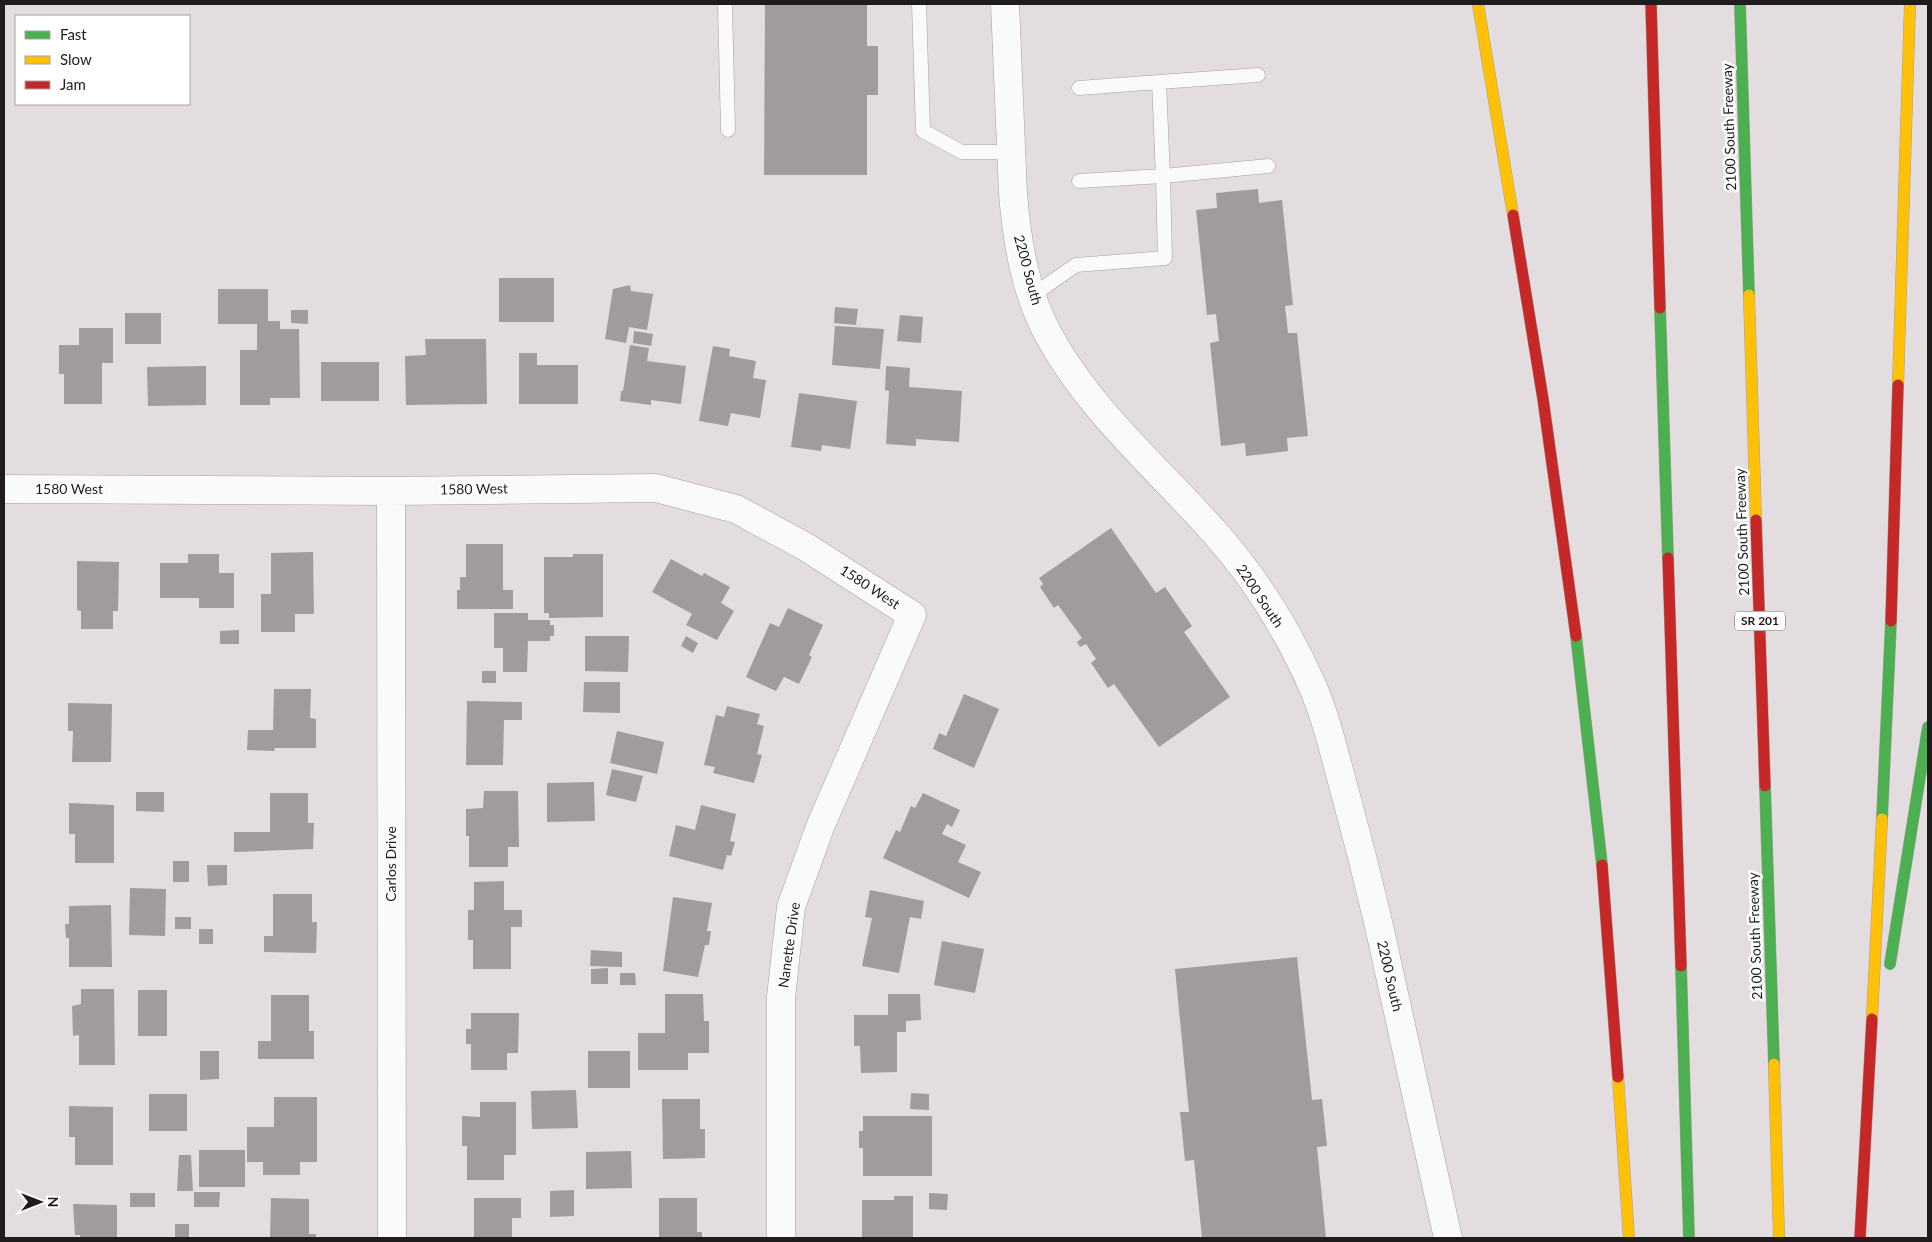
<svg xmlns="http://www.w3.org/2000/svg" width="1932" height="1242" font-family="Lato,sans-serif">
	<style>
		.building { fill: #a09b9c }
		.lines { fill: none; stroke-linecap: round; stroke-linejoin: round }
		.lane-casing { stroke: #a49fa1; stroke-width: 15 }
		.street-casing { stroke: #a49fa1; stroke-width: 29 }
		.fast-casing { stroke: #a49fa1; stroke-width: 12 }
		.slow-casing { stroke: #a49fa1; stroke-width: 12 }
		.jam-casing { stroke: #a49fa1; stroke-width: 12 }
		.lane { stroke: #fbfafa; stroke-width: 14 }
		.street { stroke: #fbfafa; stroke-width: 28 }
		.fast { stroke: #4caf50; stroke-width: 11 }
		.slow { stroke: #ffc107; stroke-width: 11 }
		.jam { stroke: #c62828; stroke-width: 11 }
		.labels { text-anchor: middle; stroke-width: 5; stroke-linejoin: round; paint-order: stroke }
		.shield { fill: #fff; stroke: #635f61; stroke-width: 1 }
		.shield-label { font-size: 12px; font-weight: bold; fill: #201b1d }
		.street-label { font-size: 14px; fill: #201b1d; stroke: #fff }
	</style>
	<rect width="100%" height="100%" fill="#e4dde0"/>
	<path class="building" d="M765,4H867V46H878V95H867V175H764Z
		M1258,189L1259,203L1282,200L1293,305L1285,306L1288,333H1297L1308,436L1287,438L1288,451L1246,456L1245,443L1221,446L1210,343L1219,341L1216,314L1207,315L1196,210L1217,208L1216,193Z
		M499,278H554V322H499Z
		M630,285L631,291L653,294L647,330L629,327L626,343L605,339L613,289Z
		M218,289H268V321H280V329H299L300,398H270V405H240V350H257V324H218Z
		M835,307L858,309L856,325L834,323Z
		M291,310H308V324L291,323Z
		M125,313H161V344H125Z
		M900,315L923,317L921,343L897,341Z
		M835,326L884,329L880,369L832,365Z
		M79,328H113V363H102V404H64V374H59V345H79Z
		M634,331L653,334L651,346L633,343Z
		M425,339H486L487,404L406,405L405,356L426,355Z
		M630,345L649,348L647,361L686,366L681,404L651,400V405L620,401L621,391H623Z
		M713,346L730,349L729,356L756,361L753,378L766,380L760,418L731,413L728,426L699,421Z
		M519,353H537V365H578V404H519Z
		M321,362H379V401H321Z
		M206,366V405L148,406L147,367Z
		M886,366L910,368L909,387L962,391L959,442L916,439V446L886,444L889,391L885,390Z
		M799,393L857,401L850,449L822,445L821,451L791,447Z
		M1111,528L1156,593L1165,587L1192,626L1184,632L1230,697L1159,747L1114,684L1108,688L1091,663L1096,659L1086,644L1080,647L1077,642L1082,638L1058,605L1054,608L1040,587L1043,584L1039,578Z
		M466,544H503V590H513V609H457V590H460V577H466Z
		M313,552L314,614H295V632H261V594H271V553Z
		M188,554H219V573H234V608H199V598H160V563H188Z
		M573,554H603V617L549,618V613H544V557H573Z
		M671,559L702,576L704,573L730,587L721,603L734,611L717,640L686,625L692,614L652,592Z
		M77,561L119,562L118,611H113V629H81V611L77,610Z
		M788,608L823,625L809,655L812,657L799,684L784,677L776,691L746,677L770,623L779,627Z
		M494,613H528V620H550V625H554V636H550V641H528L527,672H503V648H494Z
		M239,630V644H220V631Z
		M585,636H629L628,672L585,671Z
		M686,636L698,643L693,653L681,646Z
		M482,671H496V683H482Z
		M584,682H620V713L583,712Z
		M274,689H311L310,718L316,719V748H275L274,751L247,750L248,730H273Z
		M964,694L999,709L974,768L933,749L939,733L946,736Z
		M467,701L522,702V720H504L503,765H466Z
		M68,703L112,704L111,762H72L73,731H68Z
		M727,706L760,714L757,724L764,726L757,754L762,755L754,783L713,773L715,767L704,765L716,715L724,717Z
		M617,731L664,742L657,774L610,763Z
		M612,769L643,776L636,802L606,795Z
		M594,782L595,821L547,822V783Z
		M484,791H518L519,847H508V867H469V836H466V809L483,808Z
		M136,792H164V812L136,811Z
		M270,793H308V823H314L313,849L234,852V832H270Z
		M923,793L960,810L952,827L947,824L942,834L966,845L958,862L981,872L969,898L883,858L896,830L900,832L911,806L915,808Z
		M69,803L114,805V863H75V834H69Z
		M701,805L736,814L730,841L735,842L731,856L727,855L723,870L669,856L676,825L695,830Z
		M173,861H189V882H173Z
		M207,865H227V885L208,886Z
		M504,881V910H522V927H511V969H473V940H468V910H474V882Z
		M130,888L166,889L165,936L129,935Z
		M870,890L924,901L921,919L910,917L899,973L862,966L872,918L865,917Z
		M273,894H312V922H317L316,953L264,952V936H273Z
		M673,897L712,903L707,931H711L709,945H705L698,977L663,971Z
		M111,905L112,967H69V938H66L65,924H69V906Z
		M175,917H191V929H175Z
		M199,929H213V944H199Z
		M942,941L984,949L975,993L934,985Z
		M591,950L622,952V967L590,966Z
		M1297,957L1312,1100L1322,1099L1327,1146L1317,1147L1326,1238H1202L1194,1160L1185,1161L1180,1112H1189L1175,969Z
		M608,968V984H591V969Z
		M620,973H635L636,985H620Z
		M81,989H114L115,1065H79V1035L73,1036L72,1006L81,1004Z
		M138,990H167V1036H138Z
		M665,994H703L704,1021H709V1053H688V1070H638V1033H665Z
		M888,994H920L921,1020L906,1021V1032H897V1072L861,1073L860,1046H854V1015H888Z
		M271,995H309V1031H314V1059H258V1041H271Z
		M471,1013H519L518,1053H507V1070H471V1044H466V1029H471Z
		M200,1051H219V1079L200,1080Z
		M588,1051H630V1088H588Z
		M576,1090L578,1128L532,1129L531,1091Z
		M911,1093L929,1094V1110L910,1109Z
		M149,1094H187V1131H149Z
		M274,1097H317V1162H300V1175H263V1162H247V1127H274Z
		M662,1099H700V1129H705V1158L663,1159Z
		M480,1102H516V1155H504V1180H467V1146H462V1116L480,1117Z
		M69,1106L113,1107V1165H75V1137H69Z
		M863,1116H932V1176H863V1148H859V1131H863Z
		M199,1150H245V1187H199Z
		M631,1151L632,1188L586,1189V1152Z
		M179,1155H191L193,1191H177Z
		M574,1190V1216L550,1217V1191Z
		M194,1192H220L219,1207H194Z
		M130,1193H155V1207H130Z
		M929,1193L948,1194L947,1210L929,1209Z
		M894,1196H913V1238H862V1200H894Z
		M271,1198L309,1199V1234H316V1238H270Z
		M474,1198H521V1218H512V1238H474Z
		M659,1198H697V1232H702V1238H659Z
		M73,1204L117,1205V1238H80V1235H75Z
		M175,1224H189V1238H175Z"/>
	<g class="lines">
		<defs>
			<path id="lane" d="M725,4L728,130
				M919,4L923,131L962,152H1011
				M1079,88L1159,82
				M1079,181L1163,176L1159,82L1258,75
				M1033,295L1076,265L1165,258L1163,176L1268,166"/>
			<path id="street" d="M1005,4L1013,194C1017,241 1025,292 1048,334C1090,412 1158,468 1216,534C1255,578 1288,631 1312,685C1326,717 1334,752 1343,785C1356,832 1368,879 1379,926C1402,1030 1425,1134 1448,1238
				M4,489L391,491L656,488L736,509L806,547L912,615L820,827L791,907L781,997V1238
				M391,491L392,1238"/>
			<path id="fast" d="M1740,4L1749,295
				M1660,308L1668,558
				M1576,636L1602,865
				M1765,786L1774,1064
				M1882,819L1891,621
				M1890,964L1928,727
				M1681,966L1689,1238"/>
			<path id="slow" d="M1478,4L1513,215
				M1749,295L1756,520
				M1898,385L1910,4
				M1872,1019L1882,819
				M1774,1064L1779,1238
				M1618,1077L1629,1238"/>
			<path id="jam" d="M1651,4L1660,308
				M1513,215L1543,399L1576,636
				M1756,520L1765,786
				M1668,558L1681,966
				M1891,621L1898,385
				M1602,865L1618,1077
				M1860,1238L1872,1019"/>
		</defs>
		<use href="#lane" class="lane-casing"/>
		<use href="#street" class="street-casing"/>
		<use href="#fast" class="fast-casing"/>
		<use href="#slow" class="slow-casing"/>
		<use href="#jam" class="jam-casing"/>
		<use href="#lane" class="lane"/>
		<use href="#street" class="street"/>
		<use href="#fast" class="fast"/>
		<use href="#slow" class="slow"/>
		<use href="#jam" class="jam"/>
	</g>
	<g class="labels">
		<rect class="shield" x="1735" y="611.5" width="50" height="19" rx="4"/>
		<g class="shield-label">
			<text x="1760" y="625">SR 201</text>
		</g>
		<g class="street-label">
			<text transform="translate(1729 127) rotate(-92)" y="5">2100 South Freeway</text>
			<text transform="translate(1028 270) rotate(75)" y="5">2200 South</text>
			<text x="69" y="494">1580 West</text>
			<text transform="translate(474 489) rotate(-1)" y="5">1580 West</text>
			<text transform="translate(1742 532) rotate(-92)" y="5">2100 South Freeway</text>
			<text transform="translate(870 587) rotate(33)" y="5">1580 West</text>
			<text transform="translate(1260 596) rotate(56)" y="5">2200 South</text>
			<text transform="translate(391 864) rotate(-90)" y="5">Carlos Drive</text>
			<text transform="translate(1755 936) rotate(-92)" y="5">2100 South Freeway</text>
			<text transform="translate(789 945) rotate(-82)" y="5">Nanette Drive</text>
			<text transform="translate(1390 976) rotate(77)" y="5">2200 South</text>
		</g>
	</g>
	<rect width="1932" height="1242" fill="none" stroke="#201b1d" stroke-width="10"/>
	<rect x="15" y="15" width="175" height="90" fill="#ffffff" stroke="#a6a4a5"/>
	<rect x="25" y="31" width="25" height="8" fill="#4caf50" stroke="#a6a4a5"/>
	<text x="60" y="40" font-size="15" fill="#201b1d">Fast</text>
	<rect x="25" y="56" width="25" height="8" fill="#ffc107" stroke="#a6a4a5"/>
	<text x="60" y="65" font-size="15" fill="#201b1d">Slow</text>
	<rect x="25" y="81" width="25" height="8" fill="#c62828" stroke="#a6a4a5"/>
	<text x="60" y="90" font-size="15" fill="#201b1d">Jam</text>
	<g transform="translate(40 1202) rotate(90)" stroke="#ffffff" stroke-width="4" paint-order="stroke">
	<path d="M0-4L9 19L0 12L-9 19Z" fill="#201b1d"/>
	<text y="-8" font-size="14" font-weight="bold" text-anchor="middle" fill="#201b1d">N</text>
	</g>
</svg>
